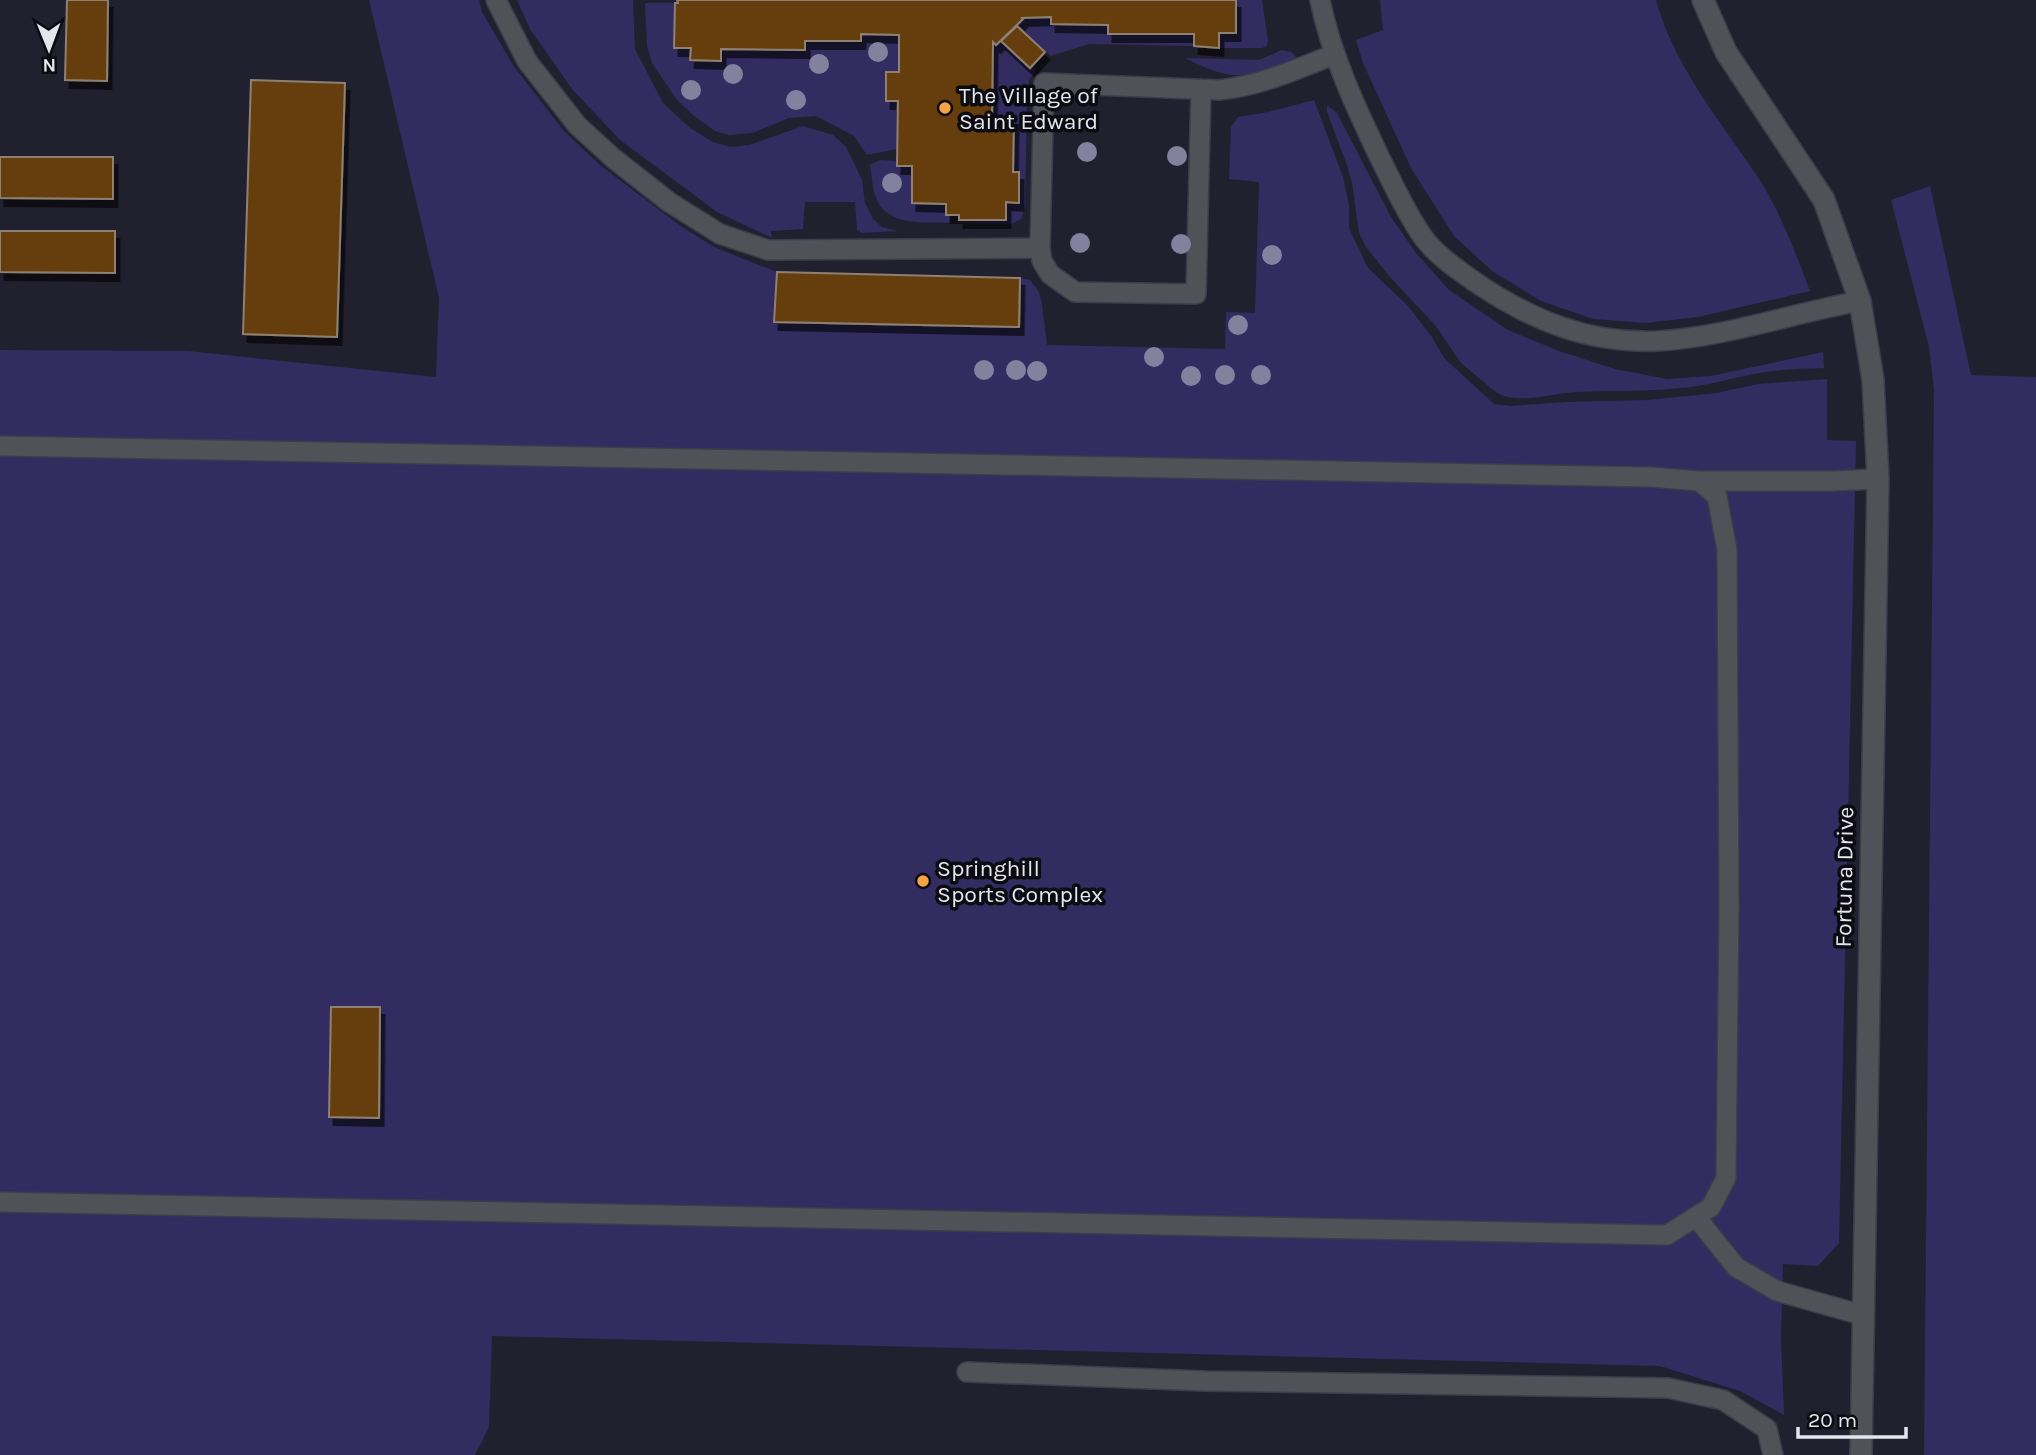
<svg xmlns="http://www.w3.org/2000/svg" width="2036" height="1455" font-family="Karla,sans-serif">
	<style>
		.green { fill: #322c61 }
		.building { fill: #663e0c; stroke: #8e8072; stroke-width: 2; filter: url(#shadow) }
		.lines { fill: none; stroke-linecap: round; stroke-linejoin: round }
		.service-casing { stroke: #3c3c4a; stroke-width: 22 }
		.minor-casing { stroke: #3c3c4a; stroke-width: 24 }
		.service { stroke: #515158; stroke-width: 19 }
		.minor { stroke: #515158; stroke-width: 21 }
		.tree { fill: #82819e }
		.poi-dot { fill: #f5a345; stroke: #0b0b11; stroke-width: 2.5 }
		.labels { text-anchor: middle; stroke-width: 7; stroke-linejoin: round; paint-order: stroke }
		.poi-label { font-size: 23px; fill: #e5e5ef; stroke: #0b0b11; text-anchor: start }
		.street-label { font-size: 23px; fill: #e5e5ef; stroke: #0b0b11 }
	</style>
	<defs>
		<filter id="shadow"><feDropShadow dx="4.5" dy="8" stdDeviation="0" flood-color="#0009"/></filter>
	</defs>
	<rect width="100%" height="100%" fill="#21202f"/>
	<path class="green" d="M369,0H479L482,12L513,65L563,130L600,165L682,227L716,248L777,272L774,321L1019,327L1020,278L1030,280L1039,292L1042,304L1047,345L1225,349L1226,312L1255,313L1259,182L1229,179L1231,127L1238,117L1268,112L1314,100L1343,177L1349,205V228L1368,268L1408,306L1432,337L1444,358L1494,404L1512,406L1566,402L1648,400L1717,393L1758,384L1827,379V440L1856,441L1839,1243L1818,1266L1783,1264L1781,1340L1784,1415L1740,1391L1660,1366L492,1336L489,1427L475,1455H0V350L188,351L436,377L439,298Z
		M517,0H633L635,49L663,103L690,128L713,142L730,147L749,145L803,126L833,135L846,147L853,161L862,180L865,203L873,219L882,227L898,231L862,233L857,230L855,202H805L803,229L771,231L772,238L717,212L620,140L572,89L530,29Z
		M1236,0H1262L1268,40L1267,46L1262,48H1219V33H1235Z
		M1380,0H1656C1675,69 1723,124 1761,182C1782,216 1796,254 1810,291L1698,317L1646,323L1593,319L1541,301L1492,271L1454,236L1411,168L1363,63L1356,40L1383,30Z
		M645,3H675L674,47L691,48L690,59L721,61V49L805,50V41H861V34L899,35V72L886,73V101H898L897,149L867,155L854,136L816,116L789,118L752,133L729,135L715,131L694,116L677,100L652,63L647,46Z
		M1023,17H1051L1052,24L1108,25V34H1194V46L1089,44L1051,56L1017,26Z
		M1001,41L1029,68L1032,66L1036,71L1029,80L1027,97L1025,208L1021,219L1011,224L959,223V220H1006V202H1019V172H1013L1014,117L992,116L993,42L996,45Z
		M1282,50L1292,52L1298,60C1245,77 1237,84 1185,58L1259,60Z
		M1327,105L1337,113L1391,217L1416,253L1449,290L1508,330L1559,351L1615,369L1667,379L1711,376L1823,352L1824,368C1801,369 1777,369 1754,374C1733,378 1712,384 1691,387C1653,392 1615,390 1577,392C1553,393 1520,405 1497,393L1461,363L1435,325L1390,277L1366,247L1359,233L1352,183L1347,165L1327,112Z
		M880,160L897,161V166H912V203L946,204V214L951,215V223C926,222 887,227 876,198C872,188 872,175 870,165Z
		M1930,186L1971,375L2036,377V1455H1924L1934,390L1929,347L1891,200Z"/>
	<path class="building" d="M67,0H108L107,81L65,80Z
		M677,0H1236V33H1219V48L1194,46V34H1108V25L1051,24V17L1021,18L1023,19L996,45L993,42L992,116L1014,117L1013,172H1019V203L1006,202V220H959V215H946V204L912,203V166H897L898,101H886V72H899V35L861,34V41H805V50L721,49V61L690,60L691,48H674L675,3H678Z
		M1017,26L1045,52L1030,68L1001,41Z
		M251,80L345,83L337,337L243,334Z
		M0,157H113V199L0,198Z
		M0,231H115V273L0,272Z
		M777,272L1020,278L1019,327L774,322Z
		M331,1007H380L379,1118L329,1117Z"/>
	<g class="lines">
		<defs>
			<path id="service" d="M496,0L527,61L577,125L613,158L669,202L720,234L768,250L1040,248L1044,83L1219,90C1260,86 1297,69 1335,54
				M1320,0C1331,55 1356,108 1380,158C1393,184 1406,213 1423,237C1436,255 1457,269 1475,282C1531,320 1588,344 1658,341C1726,337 1793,313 1860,301
				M1040,248L1042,261L1050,274L1075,292L1196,294L1201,89
				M0,446L1650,477L1699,481L1717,496L1727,550L1729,907L1726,1178L1711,1207L1667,1235L0,1202
				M1699,481H1833L1878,479
				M1696,1217L1736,1267L1777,1291L1862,1315
				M967,1372L1205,1381L1668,1388L1723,1400L1767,1429L1773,1455"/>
			<path id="minor" d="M1703,0L1726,52L1824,200L1860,301L1873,380L1878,479L1861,1455"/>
		</defs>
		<use href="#service" class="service-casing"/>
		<use href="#minor" class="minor-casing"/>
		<use href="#service" class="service"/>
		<use href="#minor" class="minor"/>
	</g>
	<g class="tree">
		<circle cx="878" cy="52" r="10"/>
		<circle cx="819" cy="64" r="10"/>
		<circle cx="733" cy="74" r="10"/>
		<circle cx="691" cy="90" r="10"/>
		<circle cx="796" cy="100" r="10"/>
		<circle cx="1087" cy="152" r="10"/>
		<circle cx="1177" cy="156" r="10"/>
		<circle cx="892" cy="183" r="10"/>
		<circle cx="1080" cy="243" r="10"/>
		<circle cx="1181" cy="244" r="10"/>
		<circle cx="1272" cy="255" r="10"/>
		<circle cx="1238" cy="325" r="10"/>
		<circle cx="1154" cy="357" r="10"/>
		<circle cx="984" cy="370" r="10"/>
		<circle cx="1016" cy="370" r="10"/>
		<circle cx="1037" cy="371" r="10"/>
		<circle cx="1225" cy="375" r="10"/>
		<circle cx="1261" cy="375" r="10"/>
		<circle cx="1191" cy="376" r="10"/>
	</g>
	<g class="poi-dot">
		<circle cx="945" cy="108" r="7"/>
		<circle cx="923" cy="881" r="7"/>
	</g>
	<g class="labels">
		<g class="poi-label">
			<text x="959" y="103">The Village of<tspan x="959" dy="26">Saint Edward</tspan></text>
			<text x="937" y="876">Springhill<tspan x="937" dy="26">Sports Complex</tspan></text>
		</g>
		<g class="street-label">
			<text transform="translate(1844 877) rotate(-89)" y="8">Fortuna Drive</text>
		</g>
	</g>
	<g transform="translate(49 49) rotate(179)" stroke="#0b0b11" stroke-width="5" paint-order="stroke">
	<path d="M0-5L12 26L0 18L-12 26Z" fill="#e5e5ef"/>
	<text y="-10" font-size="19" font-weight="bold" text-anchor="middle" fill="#e5e5ef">N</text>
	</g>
	<path d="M1798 1427v10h108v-10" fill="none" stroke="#e5e5ef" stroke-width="3.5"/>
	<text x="1808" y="1427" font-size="21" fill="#e5e5ef" stroke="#0b0b11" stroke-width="5" paint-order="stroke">20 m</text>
</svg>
